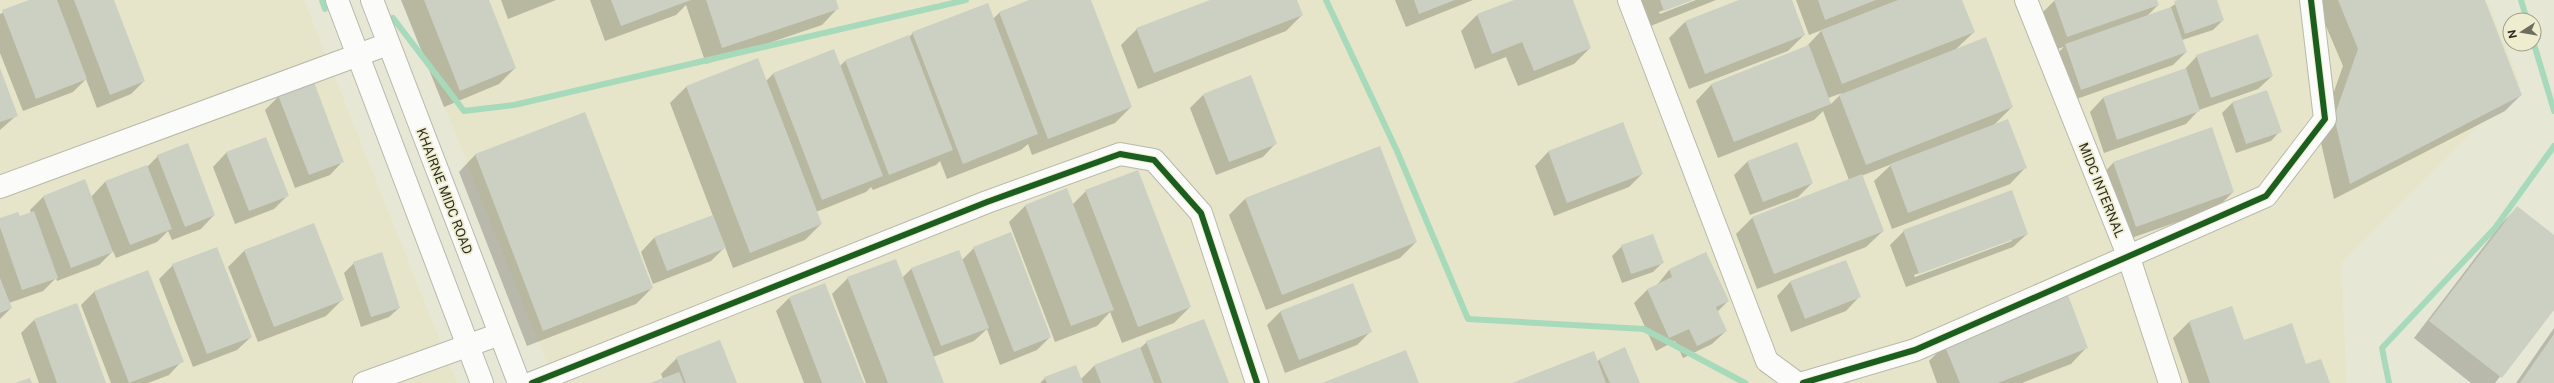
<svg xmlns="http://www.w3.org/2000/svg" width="2554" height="383" font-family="'Public Sans',sans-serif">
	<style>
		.built { fill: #e6e5c9 }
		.shadow { fill: #0003; fill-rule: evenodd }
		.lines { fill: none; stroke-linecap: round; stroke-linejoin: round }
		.stream { stroke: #a7d9bb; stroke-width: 6 }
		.building { fill: #ccd0c3 }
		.street-casing { stroke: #b9b9ac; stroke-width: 24 }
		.secondary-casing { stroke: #b9b9ac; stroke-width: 24 }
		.street { stroke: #fbfbf9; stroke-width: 22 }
		.secondary { stroke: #fbfbf9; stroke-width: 22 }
		.cycleway-casing { stroke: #eeedcf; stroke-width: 8 }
		.cycleway { stroke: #1b5e20; stroke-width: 6 }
		.labels { text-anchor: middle; stroke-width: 3.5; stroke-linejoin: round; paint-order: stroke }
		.street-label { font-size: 13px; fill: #2c2b20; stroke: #eeedcf }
	</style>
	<rect width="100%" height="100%" fill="#e7e7d6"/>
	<path class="built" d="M0,0H304L457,383H0Z
		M402,0H2487L2520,83L2341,263L2347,383H555Z"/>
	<path class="shadow" d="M32,0H113L144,81L131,94L97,108L86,79L73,92L23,111L0,53V14Z
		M401,0H488L515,68L499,84L444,107Z
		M501,0H556L508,19Z
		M590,0H835L838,8L822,25L706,64L686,5L676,15L605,41Z
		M1032,0H1090L1131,107L1115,123L1032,155L1028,144L1021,150L947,179L940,161L936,165L873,190L871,187L866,192L816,212L821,224L805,240L733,268L725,247L711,261L653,284L641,252L654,238L713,216L670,103L686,87L757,59L766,81L774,73L840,66L845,61L909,37L913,33L993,19L1000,12Z
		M1213,0H1296L1302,15L1286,31L1138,89L1121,45L1137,29Z
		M1395,0H1473L1406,27Z
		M1516,0H1572L1590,48L1574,64L1518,86L1506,57L1475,69L1461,31L1477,15Z
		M1637,0H1690L1659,12L1660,14L1696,0H1716L1648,27Z
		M1742,0H1791L1804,35L1788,51L1689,89L1669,38L1685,22Z
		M1796,0H1961L1974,32L1955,50L2012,107L1993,126L2026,167L2010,184L1892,229L1874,181L1892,164L1861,176L1883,231L1866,247L1757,289L1736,234L1752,218L1849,180L1823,111L1814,120L1718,158L1696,101L1712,84L1806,47L1822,30L1809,35ZM1842,93L1831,104L1828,98Z
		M2055,0H2156L2158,5L2147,16L2168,9L2181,0H2216L2223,20L2213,30L2182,40L2186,52L2173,65L2068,102L2052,58L2064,47L2054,50L2041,14Z
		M2322,0H2484L2521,95L2505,111L2334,199L2319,134L2343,66L2317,5Z
		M2197,56L2272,76L2258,89L2199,110L2186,124L2104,153L2090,112L2103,98L2184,70Z
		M0,70L17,115L0,130Z
		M2266,91L2280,131L2271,141L2236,153L2222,113L2232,103Z
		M1203,95L1276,143L1263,157L1216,175L1190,108Z
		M279,96L343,161L330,175L295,188L265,110Z
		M585,113L652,288L636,304L527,346L459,172L475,155Z
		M1623,123L1642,174L1629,187L1554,216L1535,166L1548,152Z
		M265,138L287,196L274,209L235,224L213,167L226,153Z
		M1379,147L1416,242L1400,258L1266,310L1229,215L1245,199Z
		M158,156L214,215L201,229L172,240L168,231L157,242L116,258L113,251L99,265L57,281L56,278L43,291L9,303L11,308L0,319V219L19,217L31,213L30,210L43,197L85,181L91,197L105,182L148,166Z
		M1748,161L1812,183L1798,197L1750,215L1734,175Z
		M2114,162L2233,192L2217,208L2120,242L2098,179Z
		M1066,190L1072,205L1086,191L1190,307L1174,323L1122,343L1110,312L1097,326L1055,342L1009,222L1025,206Z
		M2517,208L2554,236V308L2495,383H2471L2414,338L2501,224Z
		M1904,231L2027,234L2013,247L1906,287L1890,245ZM2012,239V241L1915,277L1914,275Z
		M1622,246L1663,262L1653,272L1622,283L1612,256Z
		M974,248L1050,337L1037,350L1000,365L987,329L974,341L933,357L943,383H866L832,294L848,278H902L911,269L958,251L962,260Z
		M244,251L342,300L326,316L258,342L228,267Z
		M1706,253L1728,301L1717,312L1726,331L1712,344L1683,358L1675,341L1656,351L1634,303L1647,290L1657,285L1669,270Z
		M1845,261L1859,297L1846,311L1791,332L1777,296L1790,282Z
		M354,263L399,308L389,317L361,327L344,273Z
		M173,265L251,337L237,350L193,367L159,279Z
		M148,271L182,361L169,375L148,383H111L81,305L94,292Z
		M1352,284L1370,332L1357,345L1285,373L1267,325L1280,312Z
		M789,298L863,383H804L776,311Z
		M2231,307L2243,341L2305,365L2329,383H2189L2173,338L2189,322Z
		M34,320L105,383H39L21,333Z
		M2554,328V383H2516Z
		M1147,342L1228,383H1040L1045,378L1080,380L1094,366L1139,349Z
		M1945,345L2087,347L2071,364L2022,383H1937L1929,361Z
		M677,358L736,383H653L663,379L661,374Z
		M1600,359L1639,383H1515L1597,362Z"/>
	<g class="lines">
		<path class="stream" d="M322,0L325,9
			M1326,0L1397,151L1468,319L1644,329L1745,383
			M2521,0L2527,20
			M393,18L464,111L514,105L966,0
			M2534,44L2554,111
			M2389,383L2382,348L2495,228L2554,146"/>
	</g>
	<path class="building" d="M29,0H57L87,79L36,99L2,10Z
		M74,0H114L145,81L110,95Z
		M424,0H489L516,68L460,91Z
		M611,0H691L621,26Z
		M706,0H836L839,9L722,48Z
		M1029,0H1091L1132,107L1048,139L999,12Z
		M1210,0H1297L1303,15L1154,73L1136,28Z
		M1414,0H1455L1419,14Z
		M1514,0H1573L1591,48L1534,71L1522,42L1492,54L1477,14Z
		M1660,0H1693L1664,11Z
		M1739,0H1792L1805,35L1705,74L1685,21Z
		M1818,0H1876L1825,20Z
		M1898,0H1962L1975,32L1842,84L1821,30Z
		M2054,0H2157L2159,5L2067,37Z
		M2178,0H2217L2224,20L2185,34L2174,1Z
		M2338,0H2485L2522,95L2350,184L2334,117L2358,49Z
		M988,3L1038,134L963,164L912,32Z
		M2171,7L2187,52L2081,90L2065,44Z
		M2258,34L2273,76L2211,98L2196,55Z
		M909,35L953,150L889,175L845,60Z
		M1986,37L2013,107L1866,165L1839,95Z
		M1809,45L1831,104L1734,142L1711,84Z
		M834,49L883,176L822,200L773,73Z
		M758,58L822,224L750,253L686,86Z
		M0,68L18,116L0,122Z
		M2186,68L2200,111L2117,140L2103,97Z
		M1251,75L1277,144L1229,162L1203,94Z
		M314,82L344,162L309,175L278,95Z
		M2267,90L2282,132L2246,144L2232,102Z
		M585,112L653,288L543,331L475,154Z
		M2008,119L2027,168L1908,213L1890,164Z
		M1623,122L1643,174L1567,203L1548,151Z
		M2212,127L2234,192L2136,227L2113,162Z
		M266,137L289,196L249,211L226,152Z
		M1797,142L1813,183L1763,202L1747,161Z
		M188,143L215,215L185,227L157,155Z
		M1380,146L1417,242L1282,295L1245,198Z
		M147,165L172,229L130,245L105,181Z
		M1138,170L1191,307L1138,327L1085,190Z
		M1862,174L1884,231L1774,274L1752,217Z
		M85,179L113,252L71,268L43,196Z
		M1067,188L1114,310L1071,326L1025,205Z
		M2012,190L2028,234L1919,274L1903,230Z
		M2517,206L2554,235V310L2502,378L2429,321Z
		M34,211L58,278L22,290L0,227V218L18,212L20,216Z
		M713,215L726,248L667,271L654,237Z
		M314,223L344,300L274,327L244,250Z
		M1011,232L1051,337L1014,352L973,247Z
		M1653,234L1664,263L1631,274L1621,245Z
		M217,247L252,337L207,354L172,264Z
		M959,250L989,328L941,346L911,268Z
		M382,252L400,308L371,317L353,262Z
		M1706,252L1729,301L1716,307L1727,331L1697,346L1689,329L1669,338L1647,289L1672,277L1669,269Z
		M896,259L944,383H888L847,277Z
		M1846,260L1861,297L1805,319L1790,281Z
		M148,270L184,362L129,383L94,291Z
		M0,278L12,308L0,313Z
		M825,283L864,383H822L789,297Z
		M1353,283L1372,332L1299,360L1280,311Z
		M2068,295L2088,348L1998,383H1960L1944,344Z
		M77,303L106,383H57L34,319Z
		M2232,306L2244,340L2292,323L2306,364L2321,359L2330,383H2210L2189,321Z
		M1204,319L1229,383H1162L1146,341Z
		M2554,334V383H2520Z
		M720,340L737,383H686L676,357Z
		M1140,347L1154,383H1101L1094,365Z
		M1625,347L1640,383H1610L1599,359Z
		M1406,350L1419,383H1322Z
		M1594,351L1606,383H1512Z
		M1076,365L1083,383H1047L1044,377Z
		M679,372L684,383H650Z
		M30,378L32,383H15Z"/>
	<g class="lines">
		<defs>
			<path id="street" d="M1629,0L1767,361L1797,383
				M0,187L388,44
				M364,383L500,334
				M532,383L987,202L1120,154L1154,160L1201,213L1257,383
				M1803,383L1915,350L2266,196L2325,119L2311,0"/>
			<path id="secondary" d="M337,0L482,383
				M372,0L519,383
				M2026,0L2128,255L2170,383"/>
		</defs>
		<use href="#street" class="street-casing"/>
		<use href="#secondary" class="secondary-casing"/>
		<use href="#street" class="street"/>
		<use href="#secondary" class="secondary"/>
		<defs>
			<path id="cycleway" d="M532,383L987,202L1120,154L1154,160L1201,213L1257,383
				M1803,383L1915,350L2266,196L2325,119L2311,0"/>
		</defs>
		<use href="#cycleway" class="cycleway-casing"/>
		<use href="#cycleway" class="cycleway"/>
	</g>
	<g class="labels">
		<g class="street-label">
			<text transform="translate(2102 190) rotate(68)" y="5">MIDC INTERNAL</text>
			<text transform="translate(445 191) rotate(69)" y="5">KHAIRNE MIDC ROAD</text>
		</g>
	</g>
	<g transform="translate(2522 32) rotate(258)"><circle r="19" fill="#eeedcf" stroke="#a09f89"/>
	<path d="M0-3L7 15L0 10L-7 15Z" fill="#6d6d60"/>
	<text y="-6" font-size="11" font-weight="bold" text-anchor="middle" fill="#2c2b20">N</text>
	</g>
</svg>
